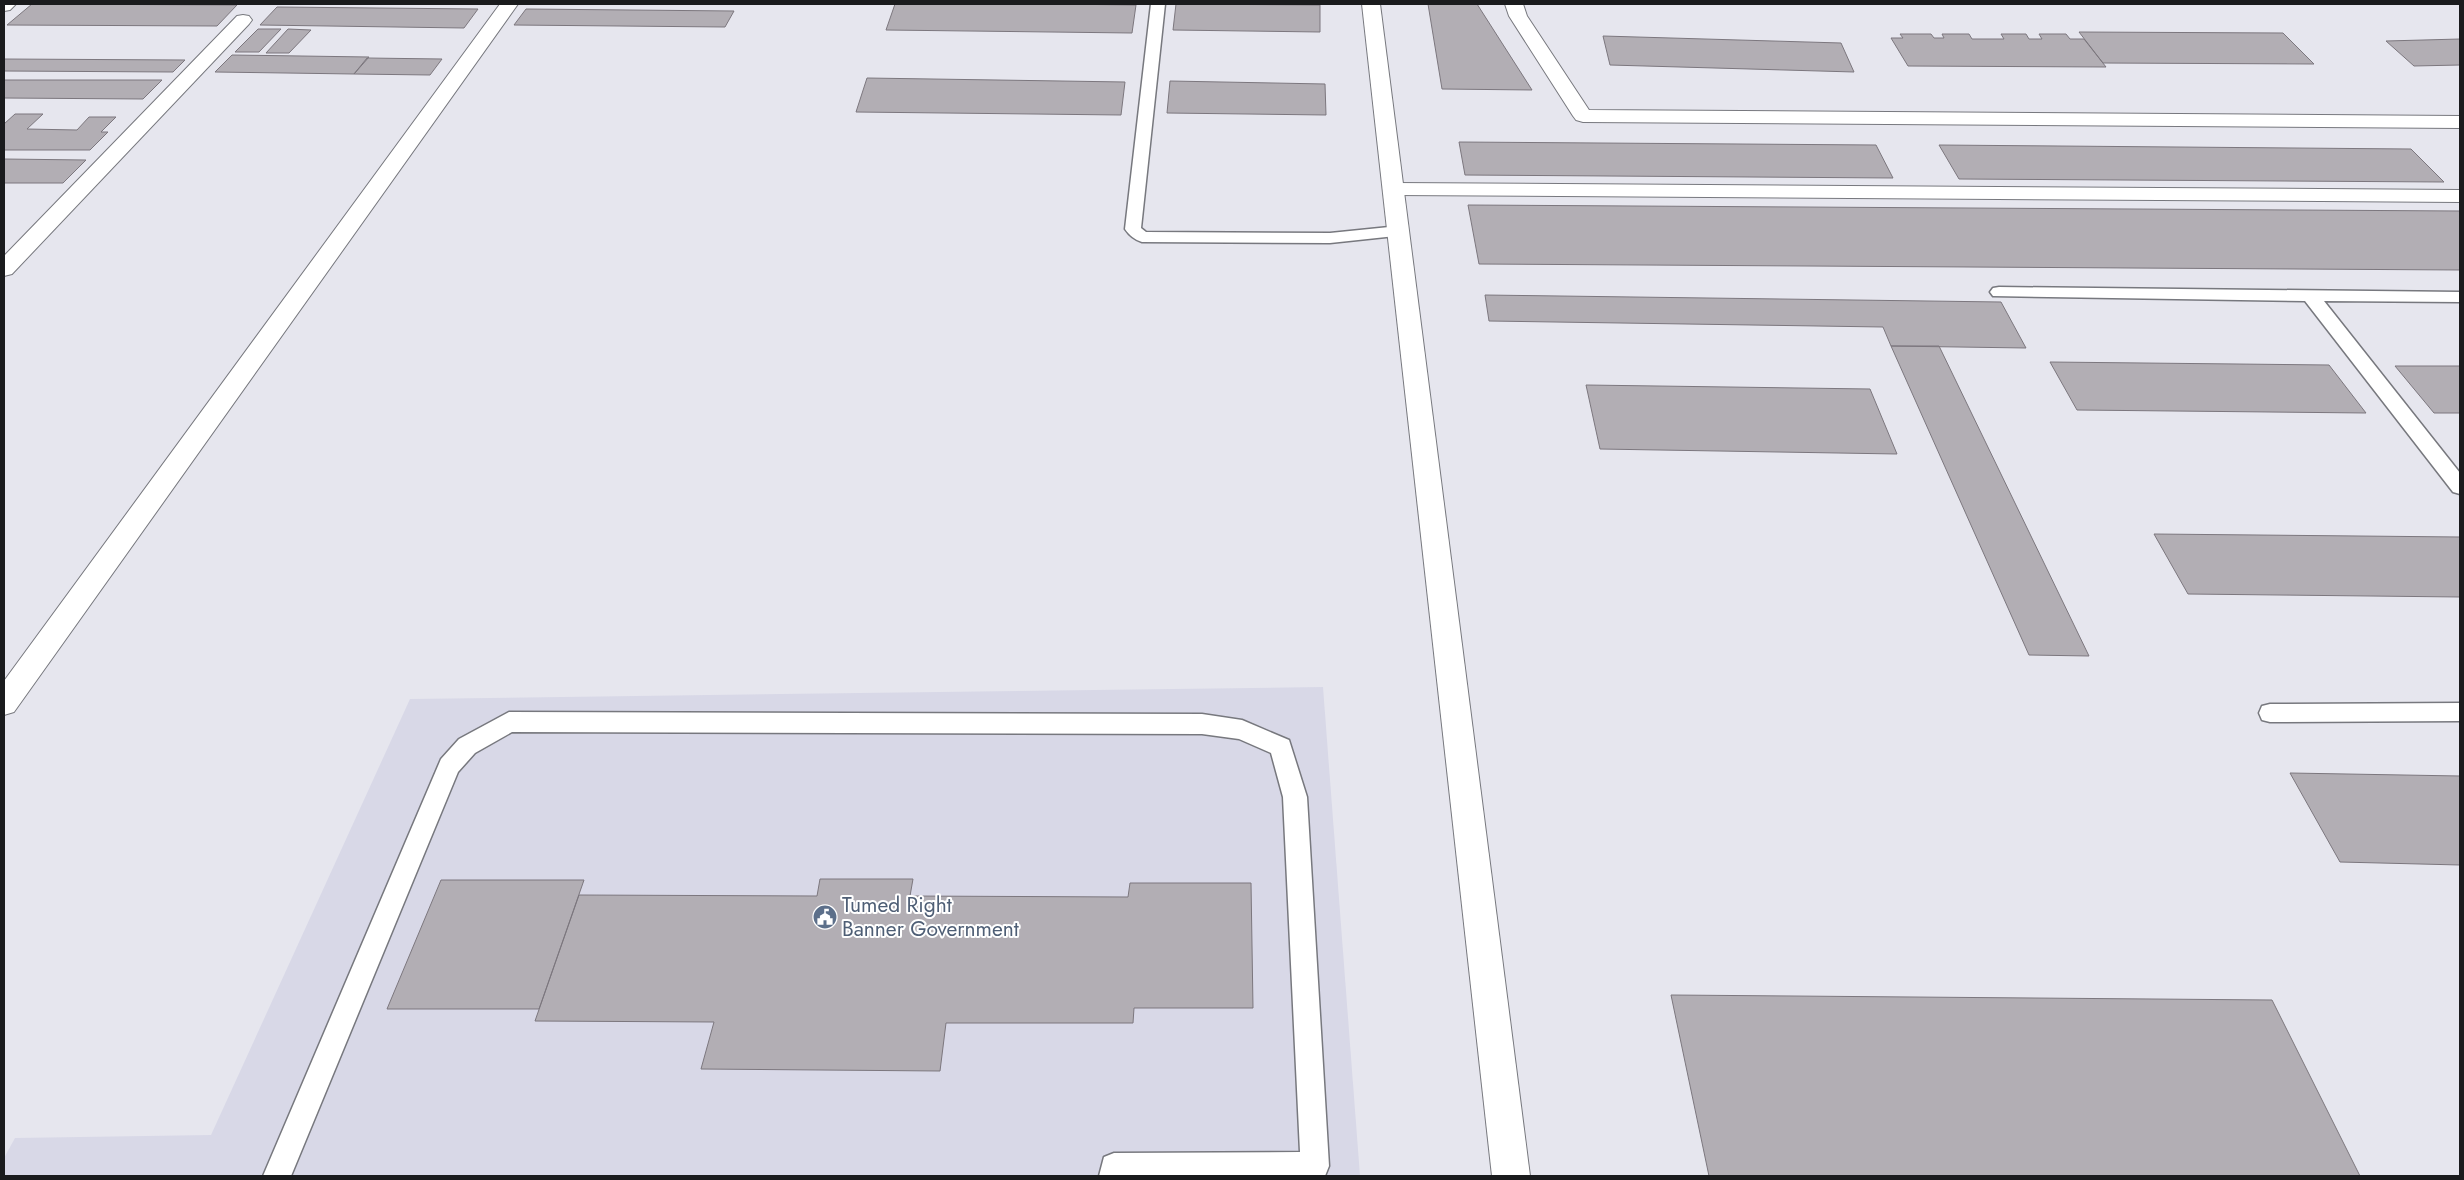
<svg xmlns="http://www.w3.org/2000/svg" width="2464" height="1180" font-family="Jost,sans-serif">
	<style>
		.built { fill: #d8d8e7 }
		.building { fill: #b2aeb4; stroke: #7c777e }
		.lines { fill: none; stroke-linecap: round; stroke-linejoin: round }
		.lane-casing { stroke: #77787e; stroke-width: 3 }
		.street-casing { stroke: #77787e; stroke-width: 2 }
		.secondary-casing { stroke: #77787e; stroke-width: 2 }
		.lane { fill: #fff; fill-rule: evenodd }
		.street { fill: #fff; fill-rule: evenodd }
		.secondary { fill: #fff; fill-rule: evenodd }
		.labels { text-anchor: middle; stroke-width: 4; stroke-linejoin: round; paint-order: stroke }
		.near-service-label { font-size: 21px; fill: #4e5e75; stroke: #fff; text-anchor: start }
	</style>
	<rect width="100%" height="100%" fill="#e6e6ee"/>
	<path class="built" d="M1323,687L1360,1176H4V1158L15,1138L211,1135L410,699Z"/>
	<path class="building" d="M32,4L237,5L217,26L7,25Z
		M895,4H1056L1136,5L1132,33L886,30Z
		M1176,4L1320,5V32L1173,30Z
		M1428,4H1477L1532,90L1442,89Z
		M277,7L478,9L464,28L260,25Z
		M526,9L734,11L725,27L514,25Z
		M258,29H281L259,52H235Z
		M288,29L311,30L289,53H266Z
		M2079,32L2283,33L2314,64L2103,63Z
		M1900,34H1931L1934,38H1944L1942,34H1969L1972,39H2004L2001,34H2026L2029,39H2042L2039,34H2066L2070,39H2084L2106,67L1908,66L1891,38H1903Z
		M1603,36L1841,43L1854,72L1610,65Z
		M2460,39V65L2414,66L2386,41Z
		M232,55L369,57L354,74L215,72Z
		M367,58L442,59L430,75L354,74Z
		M4,59L185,60L173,72L4,71Z
		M867,78L1125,82L1121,115L856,112Z
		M4,80H162L143,99L4,98Z
		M1170,81L1325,84L1326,115L1167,113Z
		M15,114H43L27,129L77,130L89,117H116L101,132H108L90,150H4V124Z
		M1459,142L1876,145L1893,178L1465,175Z
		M1939,145L2411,149L2444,182L1959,179Z
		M4,159L86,160L63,183H4Z
		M1468,205L2460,211V270L1479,264Z
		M1485,295L2001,302L2026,348L1891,346L1883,327L1489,321Z
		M1891,346H1939L2089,656L2029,655Z
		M2050,362L2329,365L2366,413L2077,410Z
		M2395,366H2460V413H2434Z
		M1586,385L1870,389L1897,454L1600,449Z
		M2154,534L2460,537V597L2188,594Z
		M2290,773L2460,776V865L2340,862Z
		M820,879H913L910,896L1128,897L1130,883H1251L1253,1008H1134L1133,1023H946L940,1071L701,1069L714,1022L535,1021L579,895L817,896Z
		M441,880H584L539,1009H387Z
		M1671,995L2272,1000L2360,1176H1709Z"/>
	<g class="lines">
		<defs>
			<path id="lane" d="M1151,4H1165L1141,228L1146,232L1330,233L1399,226L1405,227L1407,231L1405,235L1330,243L1142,242C1135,240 1129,235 1125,229Z
				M1999,287L2460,292V302L2324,301L2460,473V494L2453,492L2305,301L1993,296L1990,292L1993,288Z
				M2460,703V721L2270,722L2262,720L2259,713L2262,706L2270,704Z
				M509,712L1202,714L1242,720L1289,740L1307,797L1329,1166L1325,1176H1099L1104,1157L1114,1153L1300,1152L1283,797L1271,753L1239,739L1202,734L512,732L475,753L458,772L291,1176H263L441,759L459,739Z"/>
			<path id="street" d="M4,4H16L10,10L4,11Z
				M500,4H518L14,712L4,715V681Z
				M1505,4H1523L1527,16L1589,110L2460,116V128L1583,122L1576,120L1573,116L1509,16Z
				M243,15L249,16L252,20L249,24L12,274L4,276V256L237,16Z
				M1394,183L2460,190V202L1394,195L1387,193L1384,189L1387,185Z"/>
			<path id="secondary" d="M1362,4H1380L1530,1176H1492Z"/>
		</defs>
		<use href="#lane" class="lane-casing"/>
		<use href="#street" class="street-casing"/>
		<use href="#secondary" class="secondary-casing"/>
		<use href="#lane" class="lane"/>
		<use href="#street" class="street"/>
		<use href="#secondary" class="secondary"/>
	</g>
	<defs>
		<symbol id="civic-disc" viewBox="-11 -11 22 22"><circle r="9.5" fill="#5c6f8a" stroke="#fff"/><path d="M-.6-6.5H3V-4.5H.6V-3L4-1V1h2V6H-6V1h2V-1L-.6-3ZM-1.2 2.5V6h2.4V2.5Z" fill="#fff"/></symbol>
	</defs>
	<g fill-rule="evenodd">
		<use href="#civic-disc" x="811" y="903" width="28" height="28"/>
	</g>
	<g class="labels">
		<g class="near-service-label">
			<text x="842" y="912">Tumed Right<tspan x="842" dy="24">Banner Government</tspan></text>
		</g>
	</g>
	<rect width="2464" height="1180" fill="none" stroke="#1a1b1d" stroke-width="10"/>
</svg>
